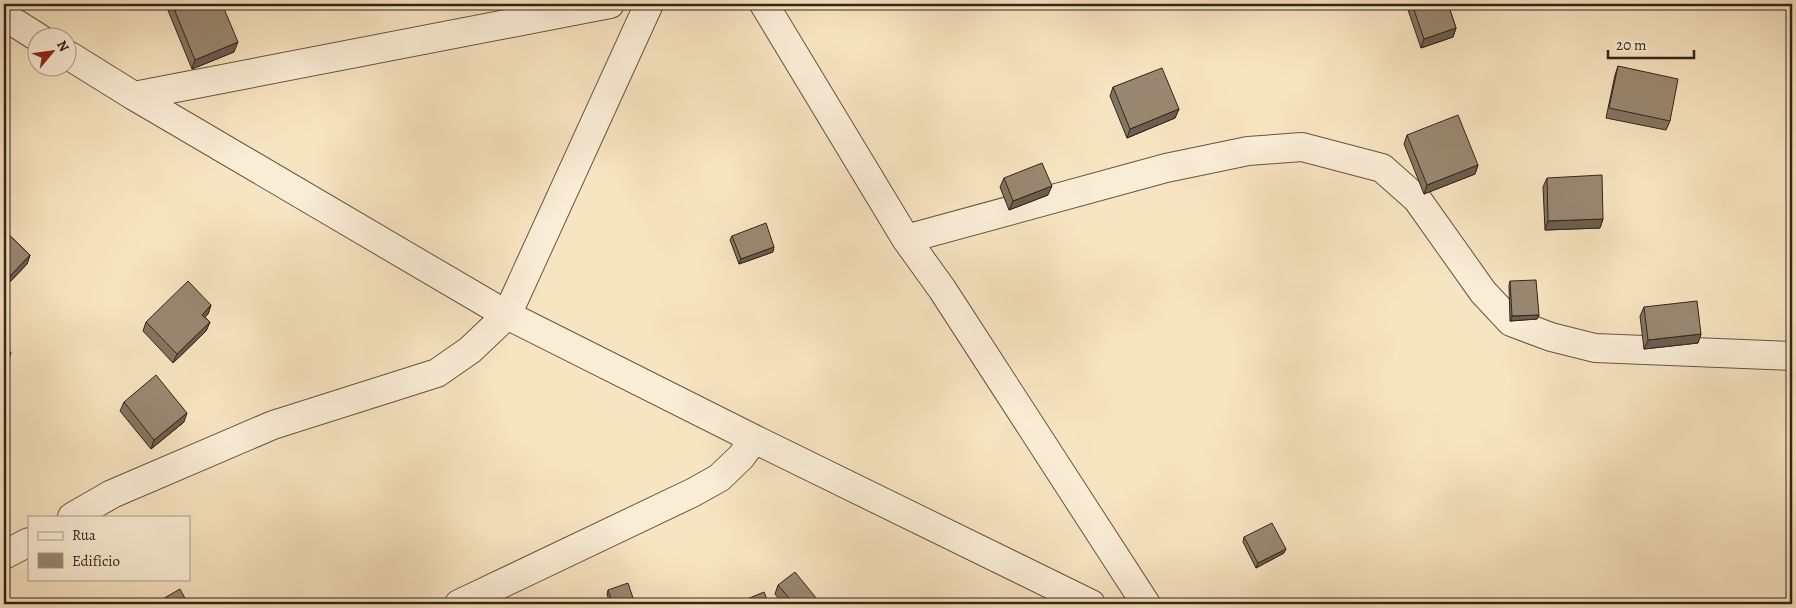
<svg xmlns="http://www.w3.org/2000/svg" width="1796" height="608" font-family="Alegreya,serif">
	<style>
		.lines { fill: none; stroke-linecap: round; stroke-linejoin: round }
		.minor-casing { stroke: #645544; stroke-width: 30 }
		.minor { stroke: #faedd6; stroke-width: 28 }
		.wall { fill: #847561; stroke: #33251b }
		.shaded-wall { fill: #6b5f4f; stroke: #33251b }
		.building { fill: #998871; stroke: #33251b }
	</style>
	<rect width="100%" height="100%" fill="#f7e4c0"/>
	<filter id="stains"><feTurbulence type="fractalNoise" baseFrequency=".004" numOctaves="4"/><feColorMatrix values="0 0 0 0 .2 0 0 0 0 .09 0 0 0 0 .02 0 0 0 .5 -.17"/></filter>
	<radialGradient id="worn" r=".72"><stop offset=".6" stop-color="#630" stop-opacity="0"/><stop offset="1" stop-color="#630" stop-opacity=".3"/></radialGradient>
	<g class="lines">
		<defs>
			<path id="minor" d="M764,4L906,239L942,289L1146,604
				M4,16L39,38
				M68,55L134,96L507,315L754,439L1091,604
				M134,96L610,4
				M906,239L1166,168L1248,151L1302,147L1382,168L1417,199L1483,292L1511,322L1551,337L1595,348L1792,356
				M72,517L112,494L273,425L437,373L470,350L507,315L649,4
				M4,555L29,542
				M459,604L692,493L719,478L741,457L754,439"/>
		</defs>
		<use href="#minor" class="minor-casing"/>
		<use href="#minor" class="minor"/>
	</g>
	<path class="wall" d="M169,4H222L234,52L192,69L167,8Z
		M1406,4H1448L1456,28L1453,37L1421,48Z
		M1618,66L1670,121L1666,130L1606,118L1615,75Z
		M1113,87L1179,109L1175,118L1127,138L1110,96Z
		M1407,135L1478,165L1475,174L1424,194L1404,144Z
		M1004,178L1048,195L1009,210L1000,187Z
		M1547,178L1603,219L1600,228L1545,230L1543,187Z
		M4,230L30,255L27,264L8,284L4,281Z
		M732,236L773,252L739,264L730,240Z
		M1510,281L1539,315L1537,319L1510,321L1509,286Z
		M211,305L208,314L205,317L210,322L206,331L173,363L143,331L146,322Z
		M1644,307L1701,334L1698,343L1644,349L1640,316Z
		M124,402L184,422L151,449L120,411Z
		M1244,537L1284,553L1256,568L1243,542Z
		M778,585L821,604H783L775,594Z
		M608,590L635,604H610L607,594Z"/>
	<path class="shaded-wall" d="M1456,28L1453,37L1421,48L1424,39Z
		M238,42L234,52L192,69L195,60Z
		M1179,109L1175,118L1127,138L1130,129Z
		M1478,165L1475,174L1424,194L1427,185Z
		M1052,186L1048,195L1009,210L1013,201Z
		M1603,219L1600,228L1545,230L1548,221Z
		M774,247L773,252L739,264L741,259Z
		M30,255L27,264L8,284L11,275Z
		M211,305L208,314L199,324L202,315Z
		M1539,315L1537,319L1510,321L1512,316Z
		M210,322L206,331L173,363L177,354Z
		M1701,334L1698,343L1644,349L1648,340Z
		M11,353L8,362L4,364V357Z
		M187,413L184,422L151,449L154,440Z
		M1286,549L1284,553L1256,568L1258,563Z"/>
	<path class="building" d="M172,4H222L238,42L195,60Z
		M1412,4H1448L1456,28L1424,39Z
		M1618,66L1678,79L1670,121L1609,108Z
		M1162,68L1179,109L1130,129L1113,87Z
		M1458,115L1478,165L1427,185L1407,135Z
		M1042,163L1052,186L1013,201L1004,178Z
		M1602,175L1603,219L1548,221L1547,178Z
		M766,223L774,247L741,259L732,236Z
		M4,230L30,255L11,275L4,268Z
		M1536,280L1539,315L1512,316L1510,281Z
		M188,281L211,305L202,315L210,322L177,354L146,322Z
		M1697,301L1701,334L1648,340L1644,307Z
		M4,342L11,353L4,357Z
		M156,375L187,413L154,440L124,402Z
		M1272,523L1286,549L1258,563L1244,537Z
		M795,572L821,604H794L778,585Z
		M628,583L635,604H613L608,590Z
		M180,589L188,604H154Z
		M764,592L769,604H735Z"/>
	<rect width="1796" height="608" fill="none" stroke="#f7e4c0" stroke-width="20"/>
	<rect x="5" y="5" width="1786" height="598" fill="none" stroke="#33251b" stroke-width="2.5"/>
	<rect x="10" y="10" width="1776" height="588" fill="none" stroke="#33251b"/>
	<rect x="28" y="516" width="162" height="65" fill="#faedd6" stroke="#aa9d8b"/>
	<rect x="38" y="532" width="25" height="8" fill="#faedd6" stroke="#aa9d8b"/>
	<text x="72" y="540" font-size="15" fill="#33251b">Rua</text>
	<rect x="38" y="553" width="25" height="15" fill="#998871" stroke="#aa9d8b"/>
	<text x="72" y="566" font-size="15" fill="#33251b">Edifício</text>
	<g transform="translate(52 52) rotate(61)"><circle r="24" fill="#faedd6" stroke="#aa9d8b"/>
	<path d="M0-4L9 19L0 12L-9 19Z" fill="#8f2418"/>
	<text y="-8" font-size="14" font-weight="bold" text-anchor="middle" fill="#33251b">N</text>
	</g>
	<path d="M1608 50v8h86v-8" fill="none" stroke="#33251b" stroke-width="2.5"/>
	<text x="1616" y="50" font-size="15" fill="#33251b" stroke="#faedd6" stroke-width="4" paint-order="stroke">20 m</text>
	<rect width="100%" height="100%" filter="url(#stains)"/>
	<rect width="100%" height="100%" fill="url(#worn)"/>
</svg>
